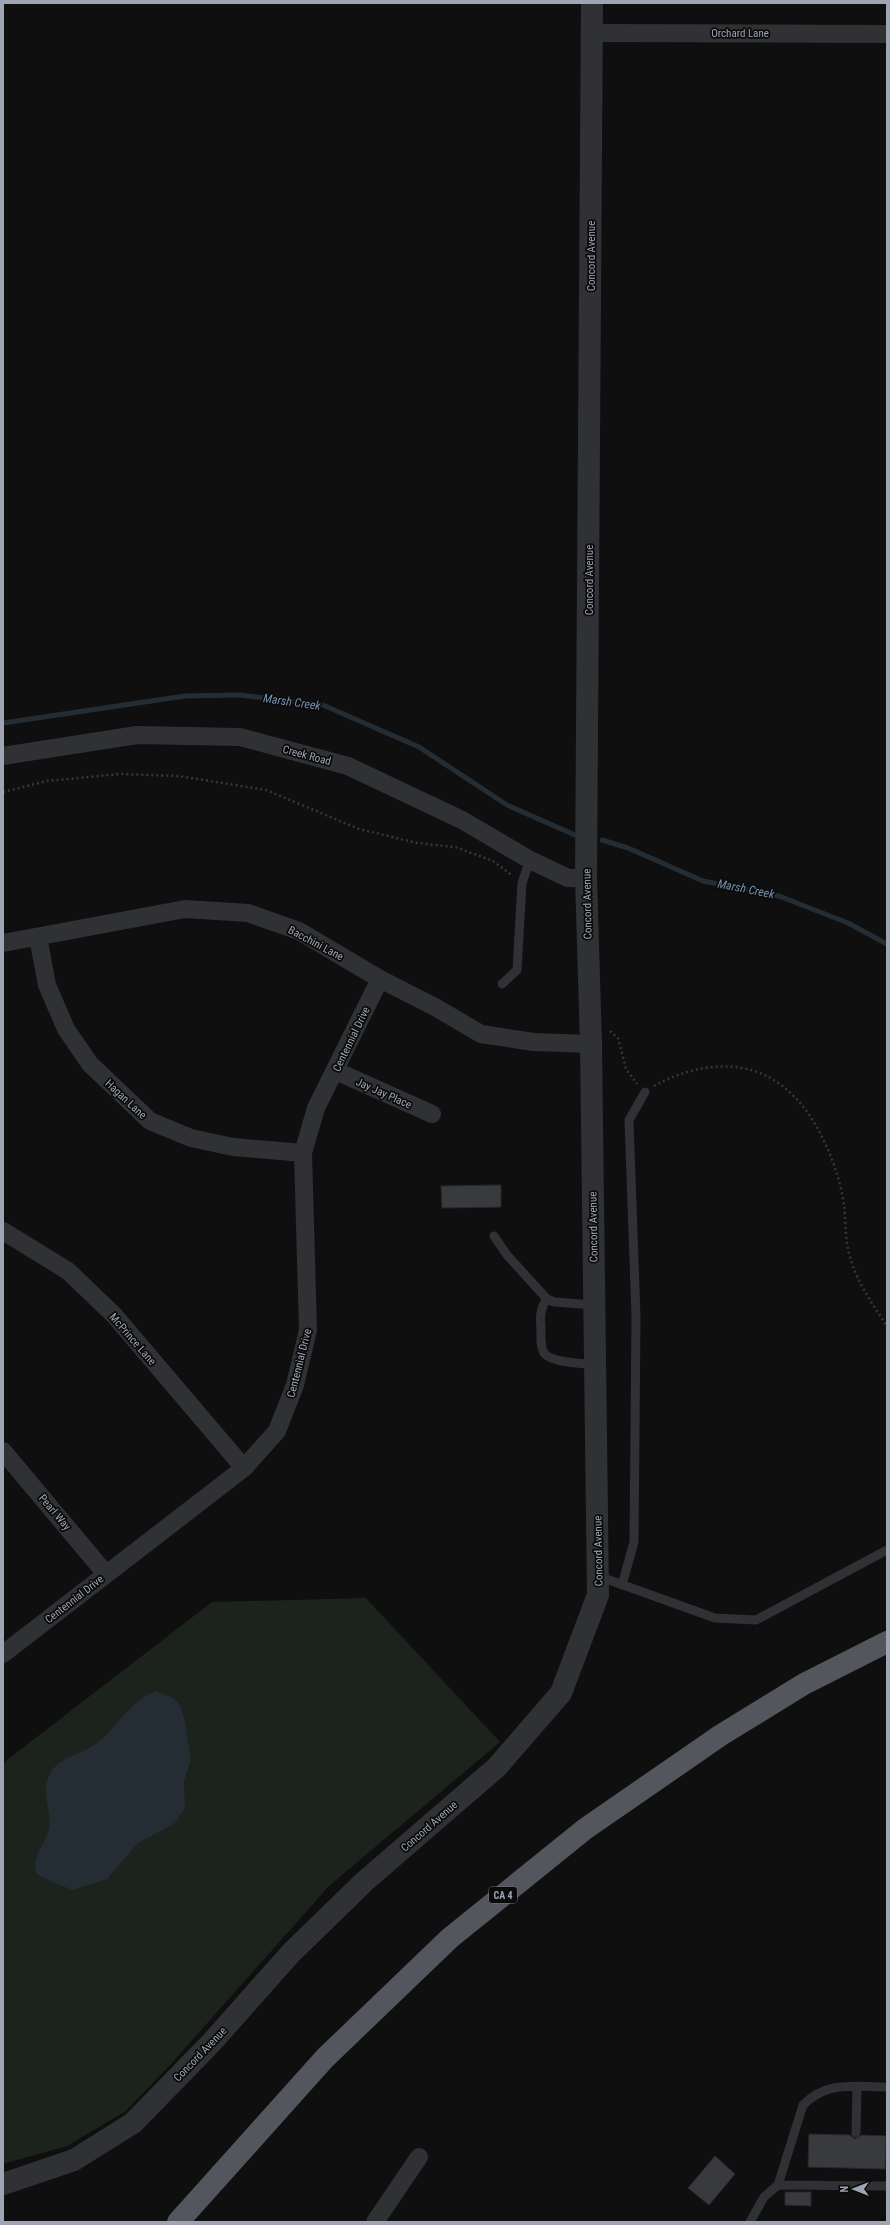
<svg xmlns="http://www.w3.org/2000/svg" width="890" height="2225" font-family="'Roboto Condensed',sans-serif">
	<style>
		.green { fill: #1b231c }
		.water { fill: #252d34 }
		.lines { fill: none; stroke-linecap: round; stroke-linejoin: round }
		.stream { stroke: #252d34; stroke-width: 5 }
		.building { fill: #383a3e; stroke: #29292c }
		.path { stroke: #36373c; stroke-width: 2.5; stroke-dasharray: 2 3; stroke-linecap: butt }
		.service { stroke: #303135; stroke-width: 9 }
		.minor { stroke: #303135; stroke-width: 18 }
		.tertiary { stroke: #303135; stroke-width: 22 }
		.trunk { stroke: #54565d; stroke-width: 22 }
		.labels { text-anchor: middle; stroke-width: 3.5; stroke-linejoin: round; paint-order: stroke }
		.shield { fill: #0a0a0b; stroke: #727680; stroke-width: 1 }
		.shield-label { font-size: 10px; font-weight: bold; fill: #9fa5b2 }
		.street-label { font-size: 11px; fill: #9fa5b2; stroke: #0a0a0b }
		.water-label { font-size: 12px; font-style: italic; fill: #7592ae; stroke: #0a0a0b }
	</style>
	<rect width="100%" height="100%" fill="#0f0f10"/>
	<path class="green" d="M366,1598L500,1742L329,1886L170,2065L126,2111L67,2146L3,2164V1763L212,1602Z"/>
	<path class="water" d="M156,1691L173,1698L180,1705L184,1718L191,1759L184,1781L185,1808L175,1823L138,1843L107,1879L72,1890C60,1884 46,1881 36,1873C31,1854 46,1845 49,1828C52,1806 39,1794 51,1772C59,1758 80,1754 93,1746C120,1728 125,1703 156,1691Z"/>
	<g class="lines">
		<path class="stream" d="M3,723L185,696L239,695L323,705L419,747L507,805L575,835
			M602,840L628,848L703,881L779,896L848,923L887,944"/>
	</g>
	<path class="building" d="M501,1185V1207L442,1208L441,1186Z
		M809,2134L850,2135L855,2139L862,2135L886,2136L885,2169L808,2167Z
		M715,2156L735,2174L709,2205L688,2188Z
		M785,2192H811V2206L785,2205Z"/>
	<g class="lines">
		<path class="path" d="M3,792L47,781L120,774L179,776L266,790L359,829L417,843L455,847L493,861L513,876
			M610,1031L618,1038L626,1069L637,1084
			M654,1086C670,1077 687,1071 705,1068C778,1056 817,1112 837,1174C840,1184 843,1196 844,1206C846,1220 845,1235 848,1249C854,1278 871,1302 887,1326"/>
		<path class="service" d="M502,984L517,970L522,883L530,860
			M494,1236L507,1255L547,1299L554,1302L594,1305
			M547,1299C540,1308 540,1317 541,1328C541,1337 540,1346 544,1353C551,1363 583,1363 595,1365
			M598,1576L715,1618L756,1620L887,1550
			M622,1585L634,1542L636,1317L629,1120L645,1092
			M856,2133L857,2087
			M778,2185L887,2186
			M750,2222L764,2197L778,2185L803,2105C828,2080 855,2087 887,2087"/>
		<path class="minor" d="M592,33L887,34
			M3,756L137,735L240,737L348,766L462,820L530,860L568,878H586
			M38,937L47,985L66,1029L90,1064L150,1121L191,1138L233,1147L303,1153
			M3,943L185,909L248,913L299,931L380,979L435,1007L481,1034L533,1042L591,1044
			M336,1071L432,1114
			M3,1231L68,1271L114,1315L244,1468
			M3,1451L106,1574
			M3,1654L244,1468L277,1431L295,1385L308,1330L303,1153L316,1108L380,979
			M375,2222L419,2157"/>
		<path class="tertiary" d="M3,2184L74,2160L133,2123L212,2042L291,1953L365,1881L497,1767L561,1693L598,1595L591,1044L586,878L592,3"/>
		<path class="trunk" d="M178,2222L325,2058L450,1938L585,1829L721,1735L804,1684L887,1642"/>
	</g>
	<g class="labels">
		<rect class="shield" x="489" y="1887" width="28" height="16" rx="3"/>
		<g class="shield-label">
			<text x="503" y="1899">CA 4</text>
		</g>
		<g class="street-label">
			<text x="740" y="37">Orchard Lane</text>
			<text transform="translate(591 256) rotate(-90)" y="4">Concord Avenue</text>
			<text transform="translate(589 580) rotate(-90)" y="4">Concord Avenue</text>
			<text transform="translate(307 755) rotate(15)" y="4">Creek Road</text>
			<text transform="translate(587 904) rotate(-91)" y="4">Concord Avenue</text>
			<text transform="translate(316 943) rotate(28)" y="4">Bacchini Lane</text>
			<text transform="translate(351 1039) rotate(-64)" y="4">Centennial Drive</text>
			<text transform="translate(384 1093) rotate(24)" y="4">Jay Jay Place</text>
			<text transform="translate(126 1099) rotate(43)" y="4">Hagan Lane</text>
			<text transform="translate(593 1227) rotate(-91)" y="4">Concord Avenue</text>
			<text transform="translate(133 1339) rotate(49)" y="4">McPrince Lane</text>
			<text transform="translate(299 1363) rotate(-76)" y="4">Centennial Drive</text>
			<text transform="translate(55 1512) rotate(50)" y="4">Pearl Way</text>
			<text transform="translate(598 1551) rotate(-91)" y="4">Concord Avenue</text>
			<text transform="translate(74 1599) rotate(-38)" y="4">Centennial Drive</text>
			<text transform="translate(429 1826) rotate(-41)" y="4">Concord Avenue</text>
			<text transform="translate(200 2054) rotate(-46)" y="4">Concord Avenue</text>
		</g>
		<g class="water-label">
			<text transform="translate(292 702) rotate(8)" y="4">Marsh Creek</text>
			<text transform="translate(746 889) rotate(11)" y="4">Marsh Creek</text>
		</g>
	</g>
	<rect width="890" height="2225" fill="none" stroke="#9fa5b2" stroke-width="8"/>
	<g transform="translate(854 2189) rotate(270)" stroke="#0a0a0b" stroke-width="3" paint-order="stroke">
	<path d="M0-3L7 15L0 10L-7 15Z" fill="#9fa5b2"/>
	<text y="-6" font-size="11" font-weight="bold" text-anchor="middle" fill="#9fa5b2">N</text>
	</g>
</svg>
